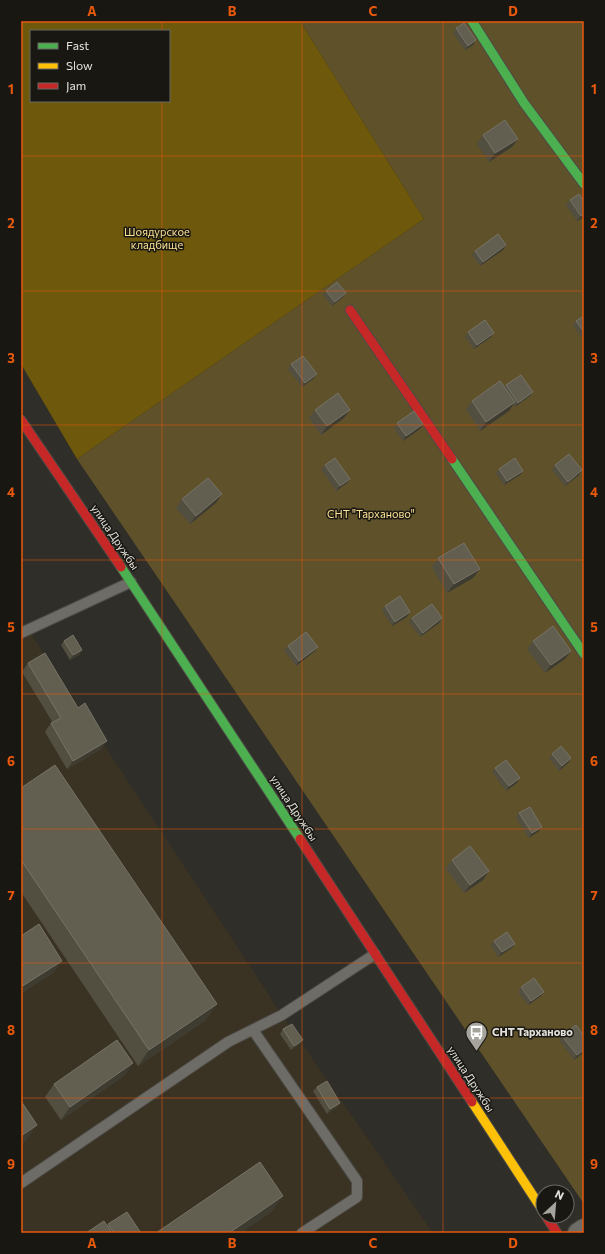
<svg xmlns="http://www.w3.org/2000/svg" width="605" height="1254" font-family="Commissioner,sans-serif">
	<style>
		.built { fill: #3a3324 }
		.green { fill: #5f512a }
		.forest { fill: #6d580c; fill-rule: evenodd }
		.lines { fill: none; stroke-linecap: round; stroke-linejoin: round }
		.lane-casing { stroke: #4d4b45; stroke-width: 12 }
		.street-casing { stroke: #4d4b45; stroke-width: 22 }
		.fast-casing { stroke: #4d4b45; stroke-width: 11 }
		.slow-casing { stroke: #4d4b45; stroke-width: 11 }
		.jam-casing { stroke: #4d4b45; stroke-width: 11 }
		.lane { stroke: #6d6c67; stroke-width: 10 }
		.street { stroke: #6d6c67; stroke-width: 20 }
		.fast { stroke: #4caf50; stroke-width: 9 }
		.slow { stroke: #ffc107; stroke-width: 9 }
		.jam { stroke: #c62828; stroke-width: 9 }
		.wall { fill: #524f41 }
		.shaded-wall { fill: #3e3b30 }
		.building { fill: #625f51; stroke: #767367 }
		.grid { fill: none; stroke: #e8590c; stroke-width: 1; stroke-opacity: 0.55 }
		.labels { text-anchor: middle; stroke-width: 3; stroke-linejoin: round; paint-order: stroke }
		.park-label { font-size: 11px; fill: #fde293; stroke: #191712 }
		.street-label { font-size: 11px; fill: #e4e2db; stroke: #191712 }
		.poi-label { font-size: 11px; font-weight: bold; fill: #e4e2db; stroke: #191712; text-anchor: start }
		.neatline { fill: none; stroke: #e8590c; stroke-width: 1.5 }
		.grid-label { font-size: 13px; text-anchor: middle; font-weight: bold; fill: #e8590c }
	</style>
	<rect width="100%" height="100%" fill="#302e28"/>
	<path class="built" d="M21,621L35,640L282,1015L433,1233H21Z"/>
	<path class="green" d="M300,21H584V1204L77,459L424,219Z"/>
	<path class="forest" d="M21,21H300L424,219L77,459L21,364ZM31,31H169V101H31Z"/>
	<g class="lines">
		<defs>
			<path id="lane" d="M21,633L131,582
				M253,1030L357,1181V1197L302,1233
				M21,1183L228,1042L282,1015L375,954"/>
			<path id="street" d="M578,1233L584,1229"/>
			<path id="fast" d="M472,21L524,103L584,184
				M452,459L584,654
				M121,567L300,839"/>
			<path id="slow" d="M472,1102L543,1211"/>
			<path id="jam" d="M350,310L452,459
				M21,420L121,567
				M300,839L472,1102
				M546,1216L557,1233"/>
		</defs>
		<use href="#lane" class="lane-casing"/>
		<use href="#street" class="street-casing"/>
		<use href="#fast" class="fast-casing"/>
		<use href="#slow" class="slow-casing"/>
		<use href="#jam" class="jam-casing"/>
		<use href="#lane" class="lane"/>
		<use href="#street" class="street"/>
		<use href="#fast" class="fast"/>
		<use href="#slow" class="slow"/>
		<use href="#jam" class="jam"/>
	</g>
	<path class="wall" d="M456,28L476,40L473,45L465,50L453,33Z
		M483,135L518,139L512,147L489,162L477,144Z
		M570,200L584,217L577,221L566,205Z
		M506,245L503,250L480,266L472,255L475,251Z
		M326,291L343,297L332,306L323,295Z
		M584,316V335L581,337L573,325L576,321Z
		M468,332L491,337L474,349L465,337Z
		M291,364L317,374L313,379L302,387L288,369Z
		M506,385L530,396L515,407L513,405L509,411L480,431L466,409L472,401L504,387Z
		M315,410H350L344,418L321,435L309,418Z
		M397,423L423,424L420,429L403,441L394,428Z
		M325,465L350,479L347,483L336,491L321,469Z
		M555,465L579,475L565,486L552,470Z
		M499,469L520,475L504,485L496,473Z
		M222,494L216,503L190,524L176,508L182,499Z
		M438,558L480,569L473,578L447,593L432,567Z
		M385,606L407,617L392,626L382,610Z
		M412,618H442L439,623L420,637L409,622Z
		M64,641L82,650L79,655L70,660L61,645Z
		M533,641L571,651L565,659L545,673L527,649Z
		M288,646L315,651L296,666L284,650Z
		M28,663L78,708L101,749L67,769L45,732L51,723H53L22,672Z
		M552,754L571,758L568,763L559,771L549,758Z
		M495,768L517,783L506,791L492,772Z
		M21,788L206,1020L138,1066L21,892Z
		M519,813L539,831L529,838L516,818Z
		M452,860L483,880L464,893L446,869Z
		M494,941L512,948L498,957L491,945Z
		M521,987L541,996L528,1005L518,992Z
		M283,1029L300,1044L291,1050L280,1034Z
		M562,1036H584V1052L574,1060L559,1040Z
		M125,1075L61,1120L45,1097L54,1084Z
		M317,1087L340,1103L337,1107L327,1114L313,1091Z
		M108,1224L141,1233H86L107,1226Z"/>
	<path class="shaded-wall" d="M476,40L473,45L465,50L468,46Z
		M518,139L512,147L489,162L495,153Z
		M584,214V217L577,221L581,216Z
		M506,245L503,250L480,266L483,262Z
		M346,293L343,297L332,306L335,302Z
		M494,333L491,337L474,349L477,345Z
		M317,374L313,379L302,387L305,383Z
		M533,392L530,396L515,407L518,403Z
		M515,402L509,411L480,431L486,422Z
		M350,410L344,418L321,435L327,426Z
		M423,424L420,429L403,441L406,436Z
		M582,470L579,475L565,486L568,482Z
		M523,471L520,475L504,485L507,481Z
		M350,479L347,483L336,491L340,486Z
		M222,494L216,503L190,524L196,516Z
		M480,569L473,578L447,593L454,584Z
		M410,612L407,617L392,626L395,622Z
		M442,618L439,623L420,637L423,633Z
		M318,647L315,651L296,666L299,661Z
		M82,650L79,655L70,660L73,655Z
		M571,651L565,659L545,673L551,665Z
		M107,741L101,749L67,769L73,761Z
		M571,758L568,763L559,771L562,766Z
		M520,778L517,783L506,791L509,786Z
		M542,827L539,831L529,838L532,833Z
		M489,871L483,880L464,893L470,885Z
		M515,944L512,948L498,957L502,952Z
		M62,961L54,973L21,994V987Z
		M544,992L541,996L528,1005L531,1001Z
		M217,1004L206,1020L138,1066L149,1050Z
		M303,1040L300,1044L291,1050L294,1046Z
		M584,1050V1052L574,1060L577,1055Z
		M133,1063L125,1075L61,1120L70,1107Z
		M340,1103L337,1107L327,1114L330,1109Z
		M37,1125L26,1141L21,1144V1136Z
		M283,1196L272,1212L241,1233H229Z"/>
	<path class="building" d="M464,23L476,40L468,46L456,28Z
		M505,120L518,139L495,153L483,135Z
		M579,194L584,202V214L581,216L570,200Z
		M498,234L506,245L483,262L475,251Z
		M337,282L346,293L335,302L326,291Z
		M584,316V332L576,321Z
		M485,320L494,333L477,345L468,332Z
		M303,356L317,374L305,383L291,364Z
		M521,375L533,392L518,403L506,385Z
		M500,381L515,402L486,422L472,401Z
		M338,393L350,410L327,426L315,410Z
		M414,411L423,424L406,436L397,423Z
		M569,454L582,470L568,482L555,465Z
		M335,458L350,479L340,486L325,465Z
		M515,458L523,471L507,481L499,469Z
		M208,478L222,494L196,516L182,499Z
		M464,543L480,569L454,584L438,558Z
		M400,596L410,612L395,622L385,606Z
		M432,604L442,618L423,633L412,618Z
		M553,626L571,651L551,665L533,641Z
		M306,632L318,647L299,661L288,646Z
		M73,635L82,650L73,655L64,641Z
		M45,653L78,708L85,703L107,741L73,761L51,723L61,718L28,663Z
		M561,746L571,758L562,766L552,754Z
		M506,760L520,778L509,786L495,768Z
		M55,765L217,1004L149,1050L21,860V788Z
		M530,807L542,827L532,833L519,813Z
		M470,846L489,871L470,885L452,860Z
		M39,924L62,961L21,987V936Z
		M507,932L515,944L502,952L494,941Z
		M534,978L544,992L531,1001L521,987Z
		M292,1024L303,1040L294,1046L283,1029Z
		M576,1025L584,1036V1050L577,1055L562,1036Z
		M117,1040L133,1063L70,1107L54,1084Z
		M327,1081L340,1103L330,1109L317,1087Z
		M21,1101L37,1125L21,1136Z
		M260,1162L283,1196L229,1233H156Z
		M127,1212L141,1233H114L108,1224Z
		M104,1221L112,1233H86Z"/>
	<path class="grid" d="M162,21V31M302,21V1233M443,21V1233M162,101V1233M21,156H584M21,291H584M21,425H584M21,560H584M21,694H584M21,829H584M21,963H584M21,1098H584"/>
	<defs>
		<symbol id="bus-pin" viewBox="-11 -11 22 30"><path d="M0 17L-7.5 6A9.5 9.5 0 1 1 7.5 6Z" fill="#a5a39c" stroke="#191712"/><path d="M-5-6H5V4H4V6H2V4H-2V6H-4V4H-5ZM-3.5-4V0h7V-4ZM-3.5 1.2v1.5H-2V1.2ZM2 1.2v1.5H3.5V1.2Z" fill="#fff"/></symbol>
	</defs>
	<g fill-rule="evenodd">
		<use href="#bus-pin" x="464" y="1020" width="25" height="34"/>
	</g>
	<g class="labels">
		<g class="park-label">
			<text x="157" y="236">Шоядурское<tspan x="157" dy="13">кладбище</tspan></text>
			<text x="371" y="518">СНТ "Тарханово"</text>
		</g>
		<g class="street-label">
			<text transform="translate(115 537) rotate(56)" y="4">улица Дружбы</text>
			<text transform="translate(294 808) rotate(57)" y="4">улица Дружбы</text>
			<text transform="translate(471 1079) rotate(57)" y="4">улица Дружбы</text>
		</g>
		<g class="poi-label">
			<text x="492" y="1036">СНТ Тарханово</text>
		</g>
	</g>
	<rect width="605" height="1254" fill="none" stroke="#191712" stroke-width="44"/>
	<rect x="30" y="30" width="140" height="72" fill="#191712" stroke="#6a6862"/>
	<rect x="38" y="43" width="20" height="6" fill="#4caf50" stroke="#6a6862"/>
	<text x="66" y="50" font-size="12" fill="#e4e2db">Fast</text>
	<rect x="38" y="63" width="20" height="6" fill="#ffc107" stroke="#6a6862"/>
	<text x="66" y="70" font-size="12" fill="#e4e2db">Slow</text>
	<rect x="38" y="83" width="20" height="6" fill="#c62828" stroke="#6a6862"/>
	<text x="66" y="90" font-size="12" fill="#e4e2db">Jam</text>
	<g transform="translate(555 1204) rotate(26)"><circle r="19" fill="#191712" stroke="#6a6862"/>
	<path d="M0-3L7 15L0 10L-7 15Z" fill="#a5a39c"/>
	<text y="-6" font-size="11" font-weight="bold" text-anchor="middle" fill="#e4e2db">N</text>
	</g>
	<rect x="22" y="22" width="561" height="1210" class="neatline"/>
	<g class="grid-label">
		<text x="92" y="16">A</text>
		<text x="232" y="16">B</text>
		<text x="373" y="16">C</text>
		<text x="513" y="16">D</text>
		<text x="11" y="94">1</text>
		<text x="594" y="94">1</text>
		<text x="11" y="228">2</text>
		<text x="594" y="228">2</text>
		<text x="11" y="363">3</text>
		<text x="594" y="363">3</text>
		<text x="11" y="497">4</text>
		<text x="594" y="497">4</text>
		<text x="11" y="632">5</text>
		<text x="594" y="632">5</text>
		<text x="11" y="766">6</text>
		<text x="594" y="766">6</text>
		<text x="11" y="900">7</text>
		<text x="594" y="900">7</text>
		<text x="11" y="1035">8</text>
		<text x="594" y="1035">8</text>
		<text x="11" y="1169">9</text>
		<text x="594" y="1169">9</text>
		<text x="92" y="1248">A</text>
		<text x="232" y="1248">B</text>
		<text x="373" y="1248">C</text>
		<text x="513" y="1248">D</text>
	</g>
</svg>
